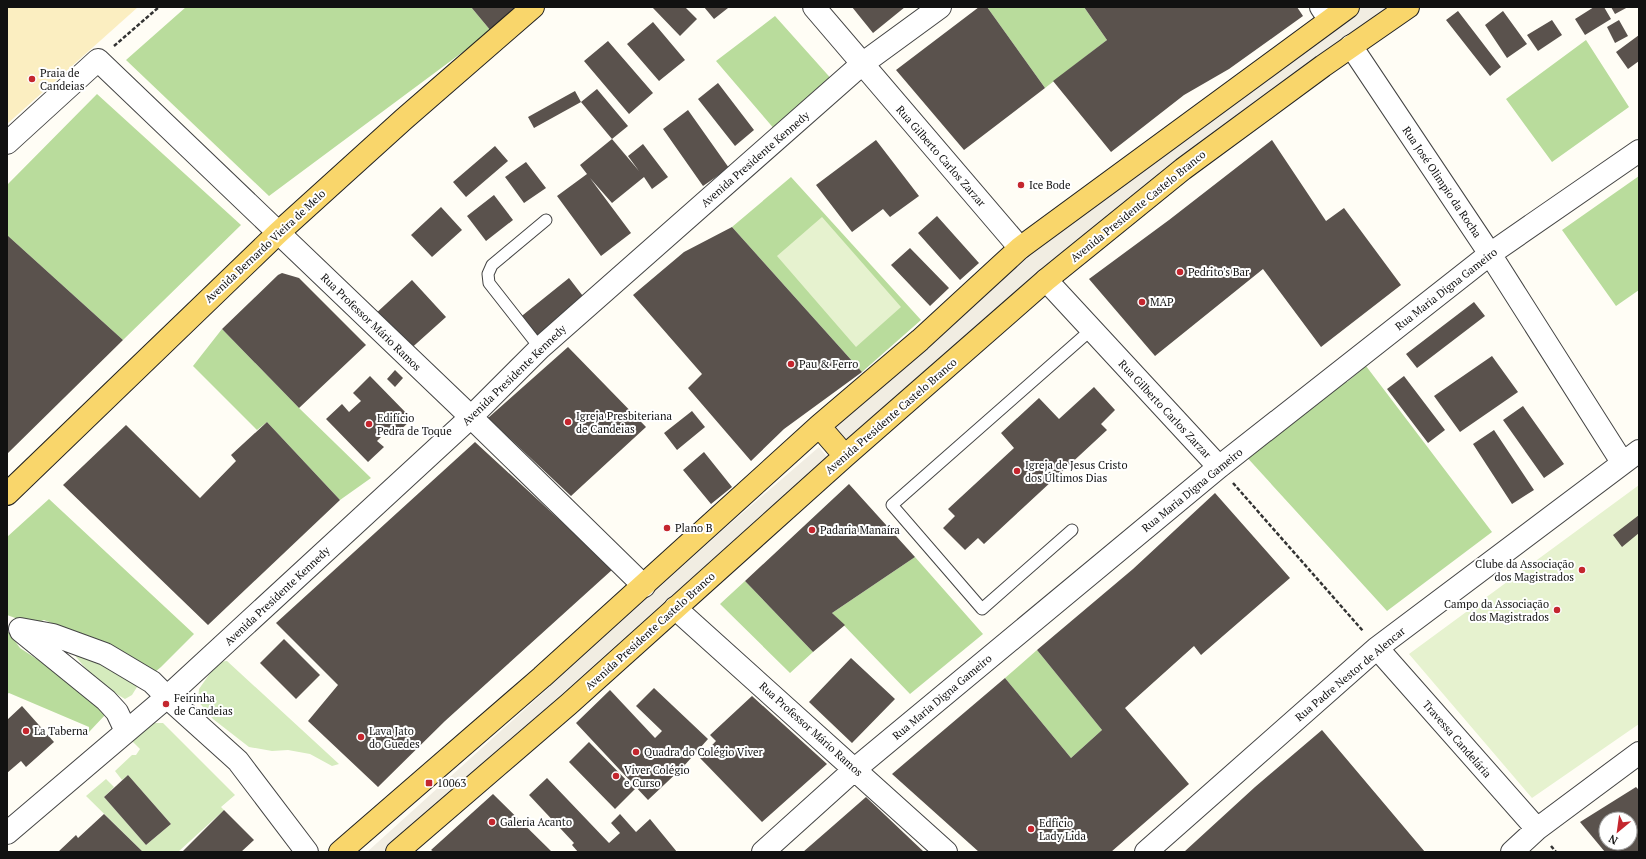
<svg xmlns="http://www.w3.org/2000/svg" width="1646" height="859" font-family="'PT Serif',serif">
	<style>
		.green { fill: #d5ebbd }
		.forest { fill: #b9dc9c }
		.sand { fill: #fbeec1 }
		.pitch { fill: #e6f2cf }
		.plaza { fill: #f1ede2 }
		.building { fill: #5a524d; fill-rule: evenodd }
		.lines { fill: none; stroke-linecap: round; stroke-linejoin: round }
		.service-casing { stroke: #444; stroke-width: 13 }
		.minor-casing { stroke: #444; stroke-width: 24 }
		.primary-casing { stroke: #222; stroke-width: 24 }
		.path { stroke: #333; stroke-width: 2.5; stroke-dasharray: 4 2; stroke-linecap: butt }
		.service { stroke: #fff; stroke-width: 11 }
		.minor { stroke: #fff; stroke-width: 22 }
		.primary { stroke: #f9d66b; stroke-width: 22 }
		.poi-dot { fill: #c4262e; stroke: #fff; stroke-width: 1.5 }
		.labels { text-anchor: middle; stroke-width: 4; stroke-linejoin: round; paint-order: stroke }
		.poi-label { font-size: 11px; fill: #111; stroke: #fff; text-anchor: start }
		.street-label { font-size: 11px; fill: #111; stroke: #fff }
	</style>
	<rect width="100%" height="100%" fill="#fffdf5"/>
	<path class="green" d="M71,650L99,663L134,683L137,687L132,695L125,699C105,688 84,669 71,650Z
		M227,661L339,764L332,766L310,754L288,750L272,751L249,747L213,719L198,701L199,689L218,662Z
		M153,723H163L235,795L221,807L224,810L178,852H143L86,796L106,779L114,787L104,797L146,845L171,824L128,775L122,780L115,771L132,755H136L140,749L132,741Z"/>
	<path class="forest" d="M186,7H471L491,31L269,196L126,60Z
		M987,7H1084L1107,40L1045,88Z
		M775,16L835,83L776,131L716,61Z
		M1586,40L1629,107L1552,162L1506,99Z
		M97,94L241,225L123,340L7,235V185Z
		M1639,176V290L1616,306L1562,230Z
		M791,177L921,320L862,372L732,227Z
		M222,329L299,408L371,478L340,500L267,422L257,430L193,366Z
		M1366,366L1492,532L1387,611L1243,453L1341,374L1347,382Z
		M49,499L194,634L161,667L155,672L103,643L44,620L32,624L7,615V537Z
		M915,557L983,634L910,694L832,613Z
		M745,581L813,652L790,673L720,604Z
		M7,630L20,648L64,677L103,708L105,715L89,732V727L9,693L7,694Z
		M1037,650L1102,730L1071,758L1005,678Z"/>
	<path class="sand" d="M7,7H138L7,124Z"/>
	<path class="pitch" d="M822,217L901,307L856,347L777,256Z
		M1639,485V724L1532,798L1409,654Z"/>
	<path class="plaza" d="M1359,7H1396L846,448L830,431L1010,264L1299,47Z
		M819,447L828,458L662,604L385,852H367L724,529Z"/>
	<path class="building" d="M471,7H521L491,31Z
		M652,7H685L697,19L680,36Z
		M704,7H727L728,8L714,19Z
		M852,7H905L873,33Z
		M979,7H987L1045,88L964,150L896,70Z
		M1084,7H1297L1303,16L1229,69L1184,95L1111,152L1053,81L1107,40Z
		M1594,7H1604L1611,19L1585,35L1575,19Z
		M1611,7H1628L1615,14Z
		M1458,11L1501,67L1490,76L1446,20Z
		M1503,11L1527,44L1507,58L1485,25Z
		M1552,20L1562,35L1538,51L1527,35Z
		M1619,20L1628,36L1615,43L1607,27Z
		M653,22L685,60L659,81L627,44Z
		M1639,35V61L1628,69L1616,52Z
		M608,41L653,93L629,114L584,61Z
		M718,83L754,130L735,146L698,99Z
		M597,89L628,126L612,139L581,102Z
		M575,91L581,102L534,128L528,117Z
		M688,110L729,168L703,186L663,129Z
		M612,139L639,171L628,156L643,144L668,177L652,189L644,177L612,203L590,178L631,233L601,256L557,196L587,174L580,165Z
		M876,140L919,196L890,217L883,209L852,232L816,185Z
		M1272,140L1326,221L1344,208L1401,285L1321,347L1263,269L1155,356L1089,279L1169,220Z
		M495,146L508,161L466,197L453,182Z
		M526,162L546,188L524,203L505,177Z
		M494,195L513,220L486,241L467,216Z
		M441,207L462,230L432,257L411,235Z
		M937,216L979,263L960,280L918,233Z
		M732,227L862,372L784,429L751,461L688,388L702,374L633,295L684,252Z
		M7,235L123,340L7,454Z
		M910,248L949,288L930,306L891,265Z
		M282,273L299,278L366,345L299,408L222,329L278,275Z
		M569,278L586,300L534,340L518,319Z
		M412,280L446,317L407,352L373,316Z
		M1474,302L1485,316L1417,368L1406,354Z
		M568,347L646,427L571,496L488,418Z
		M1492,356L1518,392L1460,432L1434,396Z
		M395,370L403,378L395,387L387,379Z
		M370,376L412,419L396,434L390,428L387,431L384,428L378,434L381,437L377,441L384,447L368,462L326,419L342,404L349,412L361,401L353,393Z
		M1404,376L1445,430L1428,443L1387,389Z
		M1094,387L1115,410L1101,424L1107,430L984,544L978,538L965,550L943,528L955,516L948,509L1014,448L1001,433L1039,398L1059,419Z
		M1523,406L1564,464L1544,478L1503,420Z
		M692,411L705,427L677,450L664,433Z
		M267,422L340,500L208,625L63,485L126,425L200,498L236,461L231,455Z
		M1494,430L1534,490L1512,504L1473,444Z
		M475,442L613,569L445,721L378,787L308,721L338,685L276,623Z
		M704,452L732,487L711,504L683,470Z
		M849,484L915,557L832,613L845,625L813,652L745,581Z
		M1215,493L1290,578L1201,655L1194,646L1125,708L1189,784L1111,852H979L892,774L1005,678L1071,758L1102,730L1037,650L1133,569Z
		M1639,515V533L1622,547L1613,535Z
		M284,639L320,675L296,699L260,663Z
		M851,658L895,699L852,743L809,702Z
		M654,688L708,739L683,767L648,800L576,723L610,690L655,738L662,731L636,706Z
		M752,696L827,764L762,822L700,758L716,741L710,735Z
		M22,706L54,742L26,767L21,761L7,773V720Z
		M1322,730L1425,852H1184L1255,787Z
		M589,742L635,789L615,809L569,762Z
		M128,775L171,824L146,845L104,797Z
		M547,778L609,843L620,833L611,823L620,814L636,832L650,819L677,852H578L572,845L574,843L529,795Z
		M1636,787L1639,790V852H1605L1580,822ZM1606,819H1630V843H1606Z
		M493,794L552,852H434L431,850Z
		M866,797L924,852H803L826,832Z
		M224,810L254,840L241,852H182Z
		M104,814L143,852H58L76,835L78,838Z"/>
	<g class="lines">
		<defs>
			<path id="service" d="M540,348L489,283L488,274L492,265L546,220
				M1072,530L982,609L892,505L1092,329"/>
			<path id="minor" d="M814,7L1020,248
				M1321,7L1329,19
				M1351,46L1490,254L1622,462
				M7,143L98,60L471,417L644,586
				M1046,280L1219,467
				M675,608L946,852
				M20,629L53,635L105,654L152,682L167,697L238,761L307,852
				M21,631L106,700L117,712L126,731
				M1377,648L1537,829
				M7,833L167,697L471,417L540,348L862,64L940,7
				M763,852L855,769L1219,467L1490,254L1639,151
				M1146,852L1377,648L1639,451
				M1512,852L1537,829L1639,753"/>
			<path id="primary" d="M819,426L845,456
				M7,494L278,233L404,119L533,7
				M340,852L542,677L819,426L920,340L1020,248L1348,7
				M397,852L569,704L845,456L1046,280L1183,169L1323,66L1408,7"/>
		</defs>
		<use href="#service" class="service-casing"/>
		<use href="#minor" class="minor-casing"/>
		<use href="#primary" class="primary-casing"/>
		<path class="path" d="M114,46L159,7
			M1233,483L1363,631
			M1551,846L1556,852"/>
		<use href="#service" class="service"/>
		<use href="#minor" class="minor"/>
		<use href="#primary" class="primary"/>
	</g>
	<g class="poi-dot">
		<circle cx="32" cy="79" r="4"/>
		<circle cx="1021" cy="185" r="4"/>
		<circle cx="1180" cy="272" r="4"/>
		<circle cx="1142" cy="302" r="4"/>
		<circle cx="791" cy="364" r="4"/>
		<circle cx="568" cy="422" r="4"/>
		<circle cx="369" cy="424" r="4"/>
		<circle cx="1017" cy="471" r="4"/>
		<circle cx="667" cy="528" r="4"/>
		<circle cx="812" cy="530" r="4"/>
		<circle cx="1582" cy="570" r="4"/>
		<circle cx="1557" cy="610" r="4"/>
		<circle cx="166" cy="704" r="4"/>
		<circle cx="26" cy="731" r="4"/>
		<circle cx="361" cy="737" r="4"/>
		<circle cx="636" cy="752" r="4"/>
		<circle cx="616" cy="776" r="4"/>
		<rect x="425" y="779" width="8" height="8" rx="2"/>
		<circle cx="492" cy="822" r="4"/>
		<circle cx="1031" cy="829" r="4"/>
	</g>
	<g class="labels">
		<g class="poi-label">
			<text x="40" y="77">Praia de<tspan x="40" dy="13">Candeias</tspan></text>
			<text x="1029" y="189">Ice Bode</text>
			<text x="1188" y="276">Pedrito's Bar</text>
			<text x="1150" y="306">MAP</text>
			<text x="799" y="368">Pau &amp; Ferro</text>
			<text x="576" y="420">Igreja Presbiteriana<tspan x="576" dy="13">de Candeias</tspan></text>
			<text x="377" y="422">Edifício<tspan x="377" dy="13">Pedra de Toque</tspan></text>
			<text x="1025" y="469">Igreja de Jesus Cristo<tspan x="1025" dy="13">dos Últimos Dias</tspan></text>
			<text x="675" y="532">Plano B</text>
			<text x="820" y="534">Padaria Manaíra</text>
			<text x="1574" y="568" text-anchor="end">Clube da Associação<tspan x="1574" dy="13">dos Magistrados</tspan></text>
			<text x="1549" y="608" text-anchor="end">Campo da Associação<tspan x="1549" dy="13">dos Magistrados</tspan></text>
			<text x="174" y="702">Feirinha<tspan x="174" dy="13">de Candeias</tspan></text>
			<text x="34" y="735">La Taberna</text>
			<text x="369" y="735">Lava Jato<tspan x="369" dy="13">do Guedes</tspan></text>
			<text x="644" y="756">Quadra do Colégio Viver</text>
			<text x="624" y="774">Viver Colégio<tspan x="624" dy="13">e Curso</tspan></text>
			<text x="437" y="787">10063</text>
			<text x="500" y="826">Galeria Acanto</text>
			<text x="1039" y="827">Edfício<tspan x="1039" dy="13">Lady Lida</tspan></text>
		</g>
		<g class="street-label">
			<text transform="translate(941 156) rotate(49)" y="4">Rua Gilberto Carlos Zarzar</text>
			<text transform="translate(755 159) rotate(-41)" y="4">Avenida Presidente Kennedy</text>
			<text transform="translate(1442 182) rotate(56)" y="4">Rua José Olimpio da Rocha</text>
			<text transform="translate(1138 206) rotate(-39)" y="4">Avenida Presidente Castelo Branco</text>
			<text transform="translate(265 246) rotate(-43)" y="4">Avenida Bernardo Vieira de Melo</text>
			<text transform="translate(1446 289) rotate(-38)" y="4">Rua Maria Digna Gameiro</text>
			<text transform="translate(371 322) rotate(44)" y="4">Rua Professor Mário Ramos</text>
			<text transform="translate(514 375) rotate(-44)" y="4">Avenida Presidente Kennedy</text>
			<text transform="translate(1165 409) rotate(47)" y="4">Rua Gilberto Carlos Zarzar</text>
			<text transform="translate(891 416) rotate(-41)" y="4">Avenida Presidente Castelo Branco</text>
			<text transform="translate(1192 490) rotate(-39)" y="4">Rua Maria Digna Gameiro</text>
			<text transform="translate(277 596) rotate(-43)" y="4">Avenida Presidente Kennedy</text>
			<text transform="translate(650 631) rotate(-42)" y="4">Avenida Presidente Castelo Branco</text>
			<text transform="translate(1350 674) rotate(-40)" y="4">Rua Padre Nestor de Alencar</text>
			<text transform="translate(942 697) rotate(-40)" y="4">Rua Maria Digna Gameiro</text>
			<text transform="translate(811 729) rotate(42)" y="4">Rua Professor Mário Ramos</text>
			<text transform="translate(1457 739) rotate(49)" y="4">Travessa Candelária</text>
		</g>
	</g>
	<rect width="1646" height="859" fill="none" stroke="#111111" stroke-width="16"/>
	<g transform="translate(1618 831) rotate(209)"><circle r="19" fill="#ffffff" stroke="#a0a0a0"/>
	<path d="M0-3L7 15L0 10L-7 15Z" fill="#c4262e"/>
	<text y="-6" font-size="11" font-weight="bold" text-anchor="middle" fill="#111111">N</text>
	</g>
</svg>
